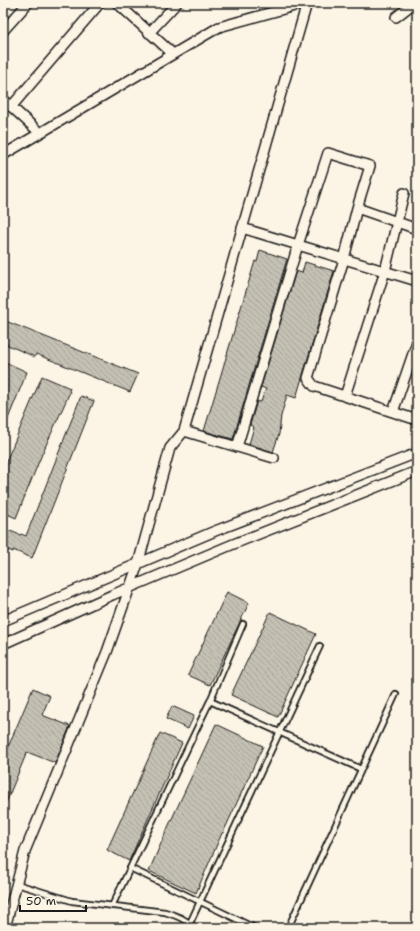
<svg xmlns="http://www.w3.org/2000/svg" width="420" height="931" font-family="'Shantell Sans',sans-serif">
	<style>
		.building { fill: url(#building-back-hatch); stroke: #1c1c1c }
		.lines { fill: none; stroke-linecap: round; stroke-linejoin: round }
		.service-casing { stroke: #1c1c1c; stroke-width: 8 }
		.minor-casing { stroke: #1c1c1c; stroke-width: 12 }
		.service { stroke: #fcf5e5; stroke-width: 4.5 }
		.minor { stroke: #fcf5e5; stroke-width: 9 }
	</style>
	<defs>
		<pattern id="building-back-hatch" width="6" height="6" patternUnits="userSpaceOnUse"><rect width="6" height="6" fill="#c4c0b3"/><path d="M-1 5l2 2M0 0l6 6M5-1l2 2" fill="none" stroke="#a8a499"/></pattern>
	</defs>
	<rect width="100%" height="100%" fill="#fcf5e5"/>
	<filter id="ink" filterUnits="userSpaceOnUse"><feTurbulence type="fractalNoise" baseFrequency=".025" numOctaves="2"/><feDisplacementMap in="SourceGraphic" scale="8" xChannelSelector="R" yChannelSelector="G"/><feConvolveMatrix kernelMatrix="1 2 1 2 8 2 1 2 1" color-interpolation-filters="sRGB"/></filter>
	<g filter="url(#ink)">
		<path class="building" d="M260,250L287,259L233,439L204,431L255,261L257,262Z
			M305,262L334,271L296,398L287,395L281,416L279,434L273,452L249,444L254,427L250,425L257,401L261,402L263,396L266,389L261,387L296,271L302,273Z
			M3,320L138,374L130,392L36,354L35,357L3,343Z
			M3,361L27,372L3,431Z
			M42,376L70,388L69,391L70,392L42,454L16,518L3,512V469Z
			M81,396L94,401L32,558L13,550V552L3,548V528L20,535L21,534L26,536Z
			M227,592L249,603L210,685L188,675Z
			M270,612L316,634L278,717L231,695Z
			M33,688L50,696L42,715L70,726L55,763L27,752L3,810V759Z
			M172,706L194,716L188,729L166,719Z
			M216,724L263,746L223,833H222L196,893L149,871L169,825Z
			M160,733L182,743L129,861L107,850Z"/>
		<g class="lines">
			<defs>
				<path id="service" d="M210,701L361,769
					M130,868L255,928
					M17,884L72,901L165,912C177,916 186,919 195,928
					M112,906L210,701L243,624
					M190,923L320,646
					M288,928L396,694"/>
				<path id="minor" d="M117,3L173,54
					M396,17L414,3
					M3,31L28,3
					M149,33L177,3
					M3,99L40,133
					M11,107L100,3
					M3,155L219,27L298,5L301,3
					M357,208L344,259L308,378L314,386L417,420
					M242,228L417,281
					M345,396L385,271L404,193
					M393,412L417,342
					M184,431L274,458
					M237,447L298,245L328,153L370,166L357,208L417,229
					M3,621L215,531L417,453
					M3,644L112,595L231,545L417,471
					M5,928L25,851L107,652L138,564L170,448L184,431L307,3"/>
			</defs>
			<use href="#service" class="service-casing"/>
			<use href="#minor" class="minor-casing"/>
			<use href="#service" class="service"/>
			<use href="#minor" class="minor"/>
		</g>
	</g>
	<rect width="420" height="931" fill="none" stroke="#fcf5e5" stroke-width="16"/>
	<rect x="8" y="8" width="404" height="915" fill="none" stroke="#1c1c1c" stroke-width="1.5" filter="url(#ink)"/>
	<path d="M20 905v6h66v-6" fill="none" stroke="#1c1c1c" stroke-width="2"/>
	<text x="26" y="905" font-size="12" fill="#1c1c1c" stroke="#fcf5e5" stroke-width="3" paint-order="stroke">50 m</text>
</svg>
